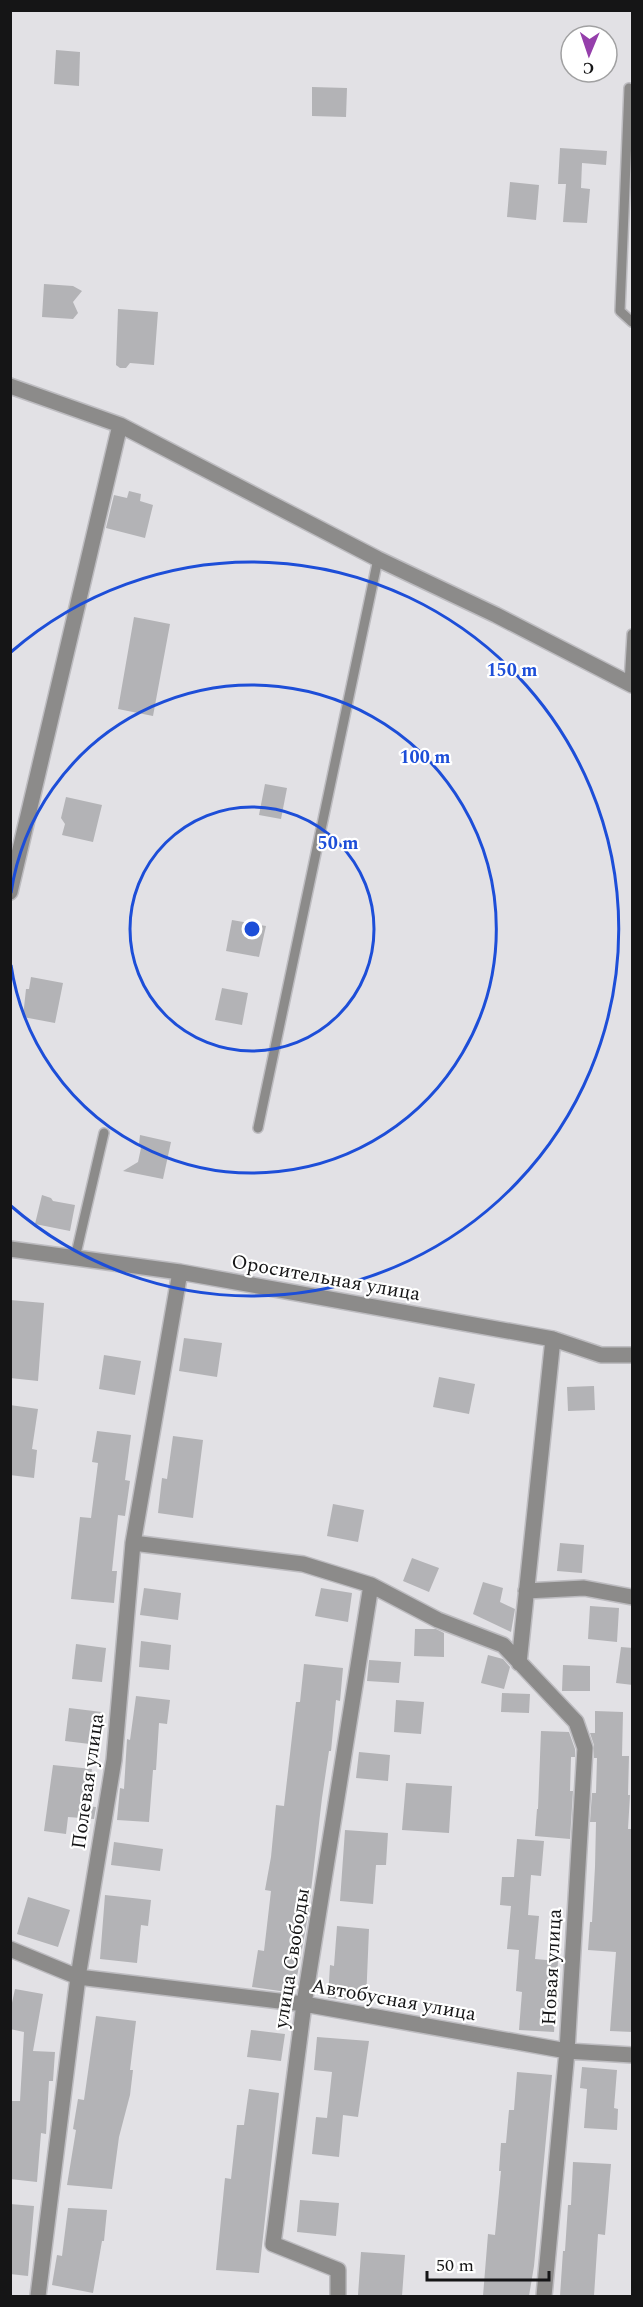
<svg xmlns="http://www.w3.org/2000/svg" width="643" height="2307" font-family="Spectral,serif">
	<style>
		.building { fill: #b3b3b6 }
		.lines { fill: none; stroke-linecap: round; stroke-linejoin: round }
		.service-casing { stroke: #bdbcc0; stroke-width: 12 }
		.minor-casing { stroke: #bdbcc0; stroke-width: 18 }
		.service { stroke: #8c8b8a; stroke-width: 9 }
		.minor { stroke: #8c8b8a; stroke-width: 15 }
		.ring { fill: none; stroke: #1d4ed8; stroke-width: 3 }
		.labels { text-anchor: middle; stroke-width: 4.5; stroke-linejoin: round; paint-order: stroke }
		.street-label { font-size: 20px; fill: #151516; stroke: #fff }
		.centre { fill: #1d4ed8; stroke: #fff; stroke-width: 3 }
		.ring-label { font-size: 18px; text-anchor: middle; font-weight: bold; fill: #1d4ed8; stroke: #fff; stroke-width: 4.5; stroke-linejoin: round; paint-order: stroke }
	</style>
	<rect width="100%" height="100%" fill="#e2e1e5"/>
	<path class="building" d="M56,50L80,52L79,86L54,84Z
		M312,87L347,88L346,117L312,116Z
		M560,148L607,151L606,165L582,163L581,188L590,189L587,223L563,222L566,184H558Z
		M510,182L539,185L536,220L507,217Z
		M44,284L73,286L82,291L73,302L78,313L73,319L42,317Z
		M118,309L158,312L154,365L130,363L126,368H120L116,365Z
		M129,491L141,494L140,501L153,505L145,538L106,528L114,495L127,498Z
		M134,617L170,624L153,716L118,709Z
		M265,784L287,788L281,819L259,815Z
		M66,797L102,805L93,842L62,835L65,824L61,818Z
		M232,920L266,926L259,957L226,951Z
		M31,977L63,983L55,1023L23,1017L26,989H29Z
		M222,988L248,993L242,1025L215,1020Z
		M140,1135L171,1142L163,1179L123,1171L138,1162L141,1148L139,1144Z
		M42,1195L51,1198L53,1201L75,1205L70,1231L35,1224Z
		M10,1300L44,1303L38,1381L10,1378Z
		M184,1338L222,1343L217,1377L179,1371Z
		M104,1355L141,1361L135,1395L99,1389Z
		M439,1377L475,1384L469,1414L433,1407Z
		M594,1386L595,1410L568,1411L567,1387Z
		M10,1405L38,1409L32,1449L37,1450L34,1478L10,1475Z
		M97,1431L131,1435L125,1480L130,1481L125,1516L118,1515L112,1571H117L114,1603L71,1599L80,1517L91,1518L98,1463L92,1462Z
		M173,1436L203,1440L193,1518L158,1513L162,1478L167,1479Z
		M333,1504L364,1510L358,1542L327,1536Z
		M560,1543L584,1545L582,1573L557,1571Z
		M412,1558L439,1568L429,1592L403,1581Z
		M483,1582L503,1588L500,1602L515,1609L511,1632L473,1614Z
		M144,1588L181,1593L178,1620L140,1615Z
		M321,1588L352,1593L348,1622L315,1616Z
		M590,1606L619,1608L617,1642L588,1639Z
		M415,1629H436L444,1633V1657L414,1656Z
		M141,1641L171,1645L169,1670L139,1667Z
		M76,1644L106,1648L102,1682L72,1679Z
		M621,1647L633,1648V1685L616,1683Z
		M488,1655L503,1659L510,1667L504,1689L481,1683Z
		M369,1660L401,1662L399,1683L367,1681Z
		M304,1664L343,1668L340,1701L336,1700L331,1751H329L322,1798L308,1916L294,1993L252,1987L258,1950L264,1951L271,1891L265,1890L271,1857L276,1805L284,1806L296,1702H300Z
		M563,1665L590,1666V1691H562Z
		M502,1693L530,1694L529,1713L501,1712Z
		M136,1696L170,1700L167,1724L159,1723L156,1770H153L149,1822L117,1820L120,1788L124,1789L127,1739L130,1740Z
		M396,1700L424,1702L421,1734L394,1732Z
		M69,1708L102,1712L98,1745L65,1741Z
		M595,1711L623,1712L622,1756H629L628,1795H630L628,1829H633V2032L610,2031L616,1952L588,1950L590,1922H592L595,1867L596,1822H590L592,1793H596L597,1758H594V1745L590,1733H595Z
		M541,1731L569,1732L575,1749V1757H571L570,1791H573L570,1839L535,1836L537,1809H538Z
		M359,1752L390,1755L388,1781L356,1778Z
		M53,1765L92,1769L87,1806L96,1807L94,1819L68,1817L66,1834L44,1831Z
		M406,1783L452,1786L449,1833L402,1830Z
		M345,1830L388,1833L386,1865H376L373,1904L340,1901Z
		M517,1839L544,1841L541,1876L531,1875L528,1915L539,1916L535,1959L558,1961L554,2032L519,2030L522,1992L516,1991L519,1950L507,1949L511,1906L500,1905L502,1877H514Z
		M114,1842L163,1849L160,1871L111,1865Z
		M105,1895L151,1900L148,1926L141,1925L137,1963L100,1959Z
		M28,1897L70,1910L58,1947L17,1934Z
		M337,1926L369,1929L366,2002L328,1998L330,1965L334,1966Z
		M15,1989L43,1994L33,2051L55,2052L53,2081H49L46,2134L41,2133L37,2182L10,2179V2101H20L24,2032L10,2029V2012Z
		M96,2016L136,2021L130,2070H133L130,2095L119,2137L112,2189L67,2185L76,2130L73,2129L78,2099L84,2100Z
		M251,2030L285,2034L281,2061L247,2057Z
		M317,2037L369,2041L358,2117L343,2115L339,2157L312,2154L316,2117L327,2118L332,2072L314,2070Z
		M582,2067L617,2070L614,2108L618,2109L617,2130L584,2128L587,2089L580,2088Z
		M517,2072L552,2075L534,2266L529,2296H483L488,2234L495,2235L501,2171H499L501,2143H506L509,2110H514Z
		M249,2089L279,2093L259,2273L216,2270L225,2178L231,2179L237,2125H244Z
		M573,2162L611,2164L605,2235L598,2234L594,2296H560L563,2251H565L568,2205H571Z
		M300,2200L339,2203L336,2236L297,2232Z
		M10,2204L34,2206L28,2276L10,2274Z
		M68,2208L107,2210L104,2241H102L93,2293L52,2285L57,2255L62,2256Z
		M361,2252L405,2255L402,2296L358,2295Z"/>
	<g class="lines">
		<defs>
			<path id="service" d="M629,88L620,311L632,322
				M629,683L632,634
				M258,1128L378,559
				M75,1258L104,1133"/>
			<path id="minor" d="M10,386L120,425L378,559L496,615L632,685
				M10,892L120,425
				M10,1249L180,1272L553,1339L601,1355H632
				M133,1543L303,1564L371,1585L438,1620L503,1645L576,1722L585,1748L567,2051L544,2296
				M526,1591L584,1588L632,1597
				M519,1663L553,1339
				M10,1949L78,1977L304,2004L567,2051L632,2055
				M38,2296L78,1977L114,1760L133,1543L180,1272
				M338,2296V2270L273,2244L304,2004L371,1585"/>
		</defs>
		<use href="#service" class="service-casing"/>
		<use href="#minor" class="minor-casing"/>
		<use href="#service" class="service"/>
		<use href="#minor" class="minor"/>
	</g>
	<g class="ring">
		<circle cx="252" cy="929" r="122"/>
		<path d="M11 893A244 244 0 1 1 11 965"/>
		<path d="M11 652A367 367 0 1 1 11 1206"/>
	</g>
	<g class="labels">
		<g class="street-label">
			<text transform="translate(326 1277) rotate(10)" y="7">Оросительная улица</text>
			<text transform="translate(87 1781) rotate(-82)" y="7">Полевая улица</text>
			<text transform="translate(291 1958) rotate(-81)" y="7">улица Свободы</text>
			<text transform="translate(551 1967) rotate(-87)" y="7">Новая улица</text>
			<text transform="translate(394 1999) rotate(10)" y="7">Автобусная улица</text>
		</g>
	</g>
	<circle cx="252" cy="929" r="9" class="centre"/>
	<g class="ring-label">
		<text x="512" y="676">150 m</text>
		<text x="425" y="763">100 m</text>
		<text x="338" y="849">50 m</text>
	</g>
	<rect width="643" height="2307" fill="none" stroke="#151516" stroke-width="24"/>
	<g transform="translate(589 54) rotate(182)"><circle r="28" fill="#ffffff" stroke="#a1a1a2" stroke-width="1.5"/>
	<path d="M0-4.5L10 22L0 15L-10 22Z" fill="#953fab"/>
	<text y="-9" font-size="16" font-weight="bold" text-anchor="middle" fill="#151516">С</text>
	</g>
	<path d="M427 2271v9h122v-9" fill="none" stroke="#151516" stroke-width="3"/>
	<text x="436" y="2271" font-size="18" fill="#151516" stroke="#ffffff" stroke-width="4.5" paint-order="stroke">50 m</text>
</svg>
